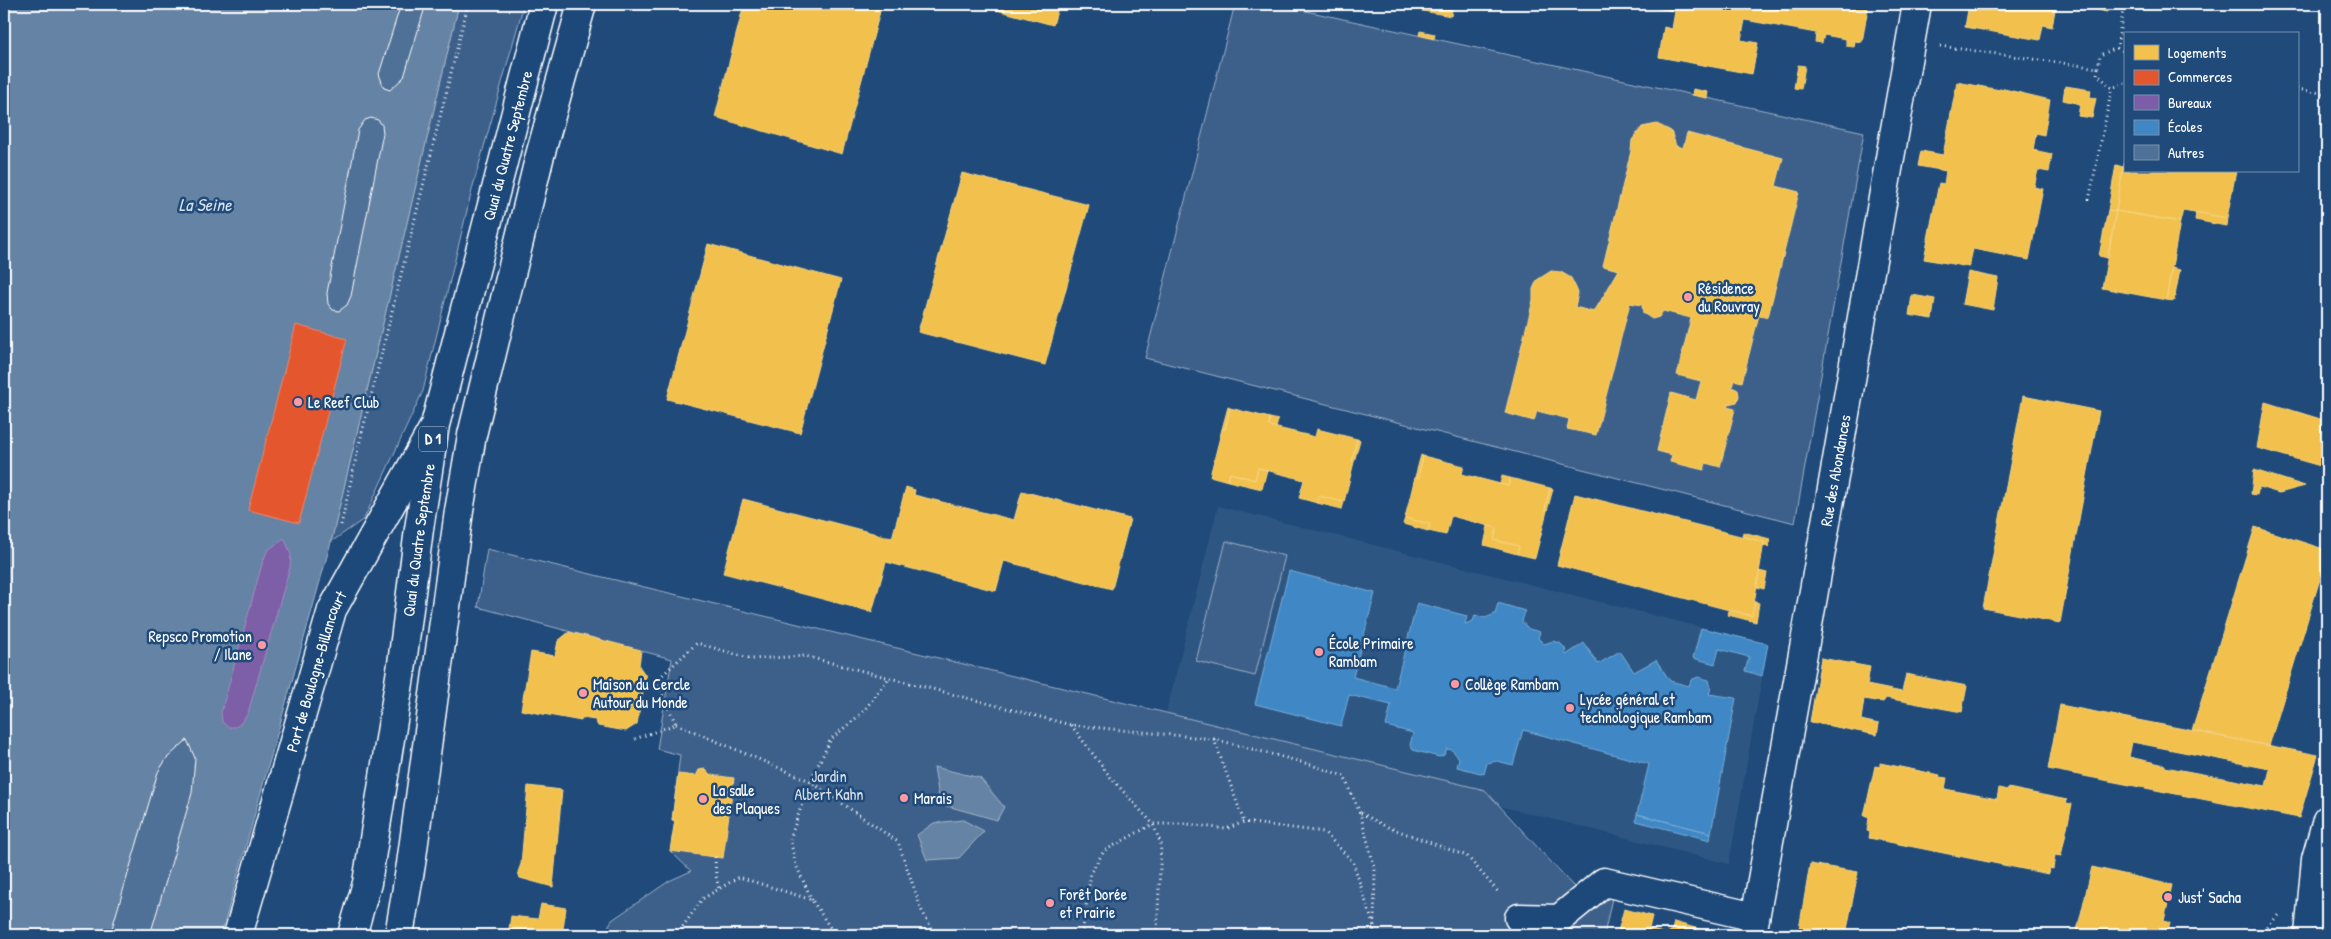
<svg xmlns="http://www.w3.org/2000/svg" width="2331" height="939" font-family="'Patrick Hand',sans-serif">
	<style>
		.built { fill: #2e5683 }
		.green { fill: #3c618b; stroke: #9eb0c5 }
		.water { fill: #6583a4; stroke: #a3b5c8 }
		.homes { fill: #f2c14e; stroke: #f6d483; fill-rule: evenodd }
		.shops { fill: #e4572e; stroke: #ec896d }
		.offices { fill: #7b5ea7; stroke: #a38ec1 }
		.schools { fill: #3f88c5; stroke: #79acd6 }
		.building { fill: #507197; stroke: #fff }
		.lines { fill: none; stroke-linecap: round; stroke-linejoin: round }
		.minor-casing { stroke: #fff; stroke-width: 31 }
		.major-casing { stroke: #fff; stroke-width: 31 }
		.path { stroke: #fff; stroke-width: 3; stroke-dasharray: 1 4; stroke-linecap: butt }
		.minor { stroke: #1f4a7a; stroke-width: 28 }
		.major { stroke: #1f4a7a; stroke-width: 28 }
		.poi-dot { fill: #ff9aa2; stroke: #1f4a7a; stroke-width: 2 }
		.labels { text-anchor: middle; stroke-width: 5; stroke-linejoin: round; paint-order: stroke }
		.shield { fill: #1f4a7a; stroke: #bcc9d7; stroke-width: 1 }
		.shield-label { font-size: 15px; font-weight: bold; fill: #fff }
		.street-label { font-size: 16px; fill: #fff; stroke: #1f4a7a }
		.poi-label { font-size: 16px; fill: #fff; stroke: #1f4a7a; text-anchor: start }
		.park-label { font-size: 16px; fill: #d8dfe8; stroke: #1f4a7a }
		.water-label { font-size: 18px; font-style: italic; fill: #d8e0e8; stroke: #1f4a7a }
	</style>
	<rect width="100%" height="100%" fill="#1f4a7a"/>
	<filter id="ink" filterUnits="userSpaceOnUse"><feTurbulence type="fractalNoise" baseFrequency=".02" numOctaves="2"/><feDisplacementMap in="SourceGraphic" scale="10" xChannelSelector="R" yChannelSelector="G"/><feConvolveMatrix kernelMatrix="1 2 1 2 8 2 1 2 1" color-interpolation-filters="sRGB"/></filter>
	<g filter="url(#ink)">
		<path class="built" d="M1218,506L1768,644L1729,864L1164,721Z"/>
		<path class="green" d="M459,4H524L473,186L423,391L364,519L331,542Z
			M1235,4H1274L1864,132L1795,523L1145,358Z
			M1226,541L1285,556L1255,676L1196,661Z
			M487,549L1485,790L1573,886L1612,898L1604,935H603L612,920L669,881L691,871L670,851L675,821L672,820L680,755L657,749L672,659L478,607Z"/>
		<path class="water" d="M4,4H459L331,542L221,935H4Z
			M934,767L980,778L1004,807L997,820L940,804Z
			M963,820L984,831L959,858L927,860L917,835L934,823Z"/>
		<path class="homes" d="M744,4H882L842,154L715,117Z
			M974,4H1059L1053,25Z
			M1402,4H1453L1451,16L1406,8L1407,5Z
			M1633,4H1767L1782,7L1783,4H1848L1868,8L1862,42L1855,41L1854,47L1846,46V39L1824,35L1822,43L1815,42L1816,33L1745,20L1741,40L1758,43L1752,74L1659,57L1664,27L1672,29L1675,11Z
			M1969,4H2056L2052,27L2043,25L2040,40L1965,27Z
			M2099,4H2109L2107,12L2098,10Z
			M1420,31L1435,34L1434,39L1419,35Z
			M1798,65L1805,66L1801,89L1794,88Z
			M1957,82L2000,90V88L2050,100L2044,135L2036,133L2033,150L2052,154L2049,172L2038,170L2034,187L2043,189L2029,260L1973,249L1969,267L1924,259L1939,183L1944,184L1946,171L1918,166L1921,151L1943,155Z
			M2065,86L2091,90L2090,97L2096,98L2092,118L2078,116L2080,104L2063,100Z
			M1693,89L1708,92L1707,98L1692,95Z
			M1657,124L1671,131L1676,146L1683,148L1687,133L1783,158L1776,186L1799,192L1768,317L1759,315L1742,382L1734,380L1732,387L1738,390L1739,396L1737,402L1728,404L1727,407L1735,409L1720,467L1706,463L1704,470L1670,462L1672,455L1657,451L1671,393L1696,400L1701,381L1677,375L1691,318L1663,311L1659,317L1652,319L1643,313L1642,305L1630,303L1596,435L1567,429L1569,419L1537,411L1534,421L1505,413L1533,300V289L1537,280L1551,271L1561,272L1571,278L1576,288L1578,293L1575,307L1594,312L1619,270L1603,266L1631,151L1632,140L1642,127Z
			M2125,159V171H2236L2227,218L2183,210L2180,222L2116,211Z
			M2116,165L2123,167L2116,211L2108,210Z
			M962,173L1089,205L1045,365L918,332Z
			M2108,210L2116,211L2108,258L2099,256Z
			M2116,211L2180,222L2166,300L2102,288Z
			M2196,212L2227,218L2226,226L2195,220Z
			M708,244L841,280L800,433L667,399Z
			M2172,268L2180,270L2174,301L2166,300Z
			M1968,272L1998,278L1993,310L1962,304Z
			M1912,295L1935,299L1932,319L1909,315Z
			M2023,396L2099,411L2060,623L1983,608Z
			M2265,402L2327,421V456L2324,467L2257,448Z
			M1228,407L1230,408L1225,429H1222Z
			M1230,408L1270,418L1269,426L1315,437L1317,429L1357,439L1352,461L1354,462L1344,502L1319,496L1317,503L1299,498L1304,480L1258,468L1255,480L1230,473L1228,481L1210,476L1222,429H1225Z
			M1270,418L1278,420L1276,428L1269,426Z
			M1357,439L1360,440L1354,462L1352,461Z
			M1421,455L1423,456L1418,478L1415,477Z
			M1423,456L1464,466L1462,474L1508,486L1510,478L1550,488L1545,510L1547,511L1535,558L1517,554L1519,546L1494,540L1497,528L1451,516L1446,535L1428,531L1430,524L1405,518L1415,477L1418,478Z
			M1258,468L1267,470L1262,489L1228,481L1230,473L1255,480Z
			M2254,470L2305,486L2279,493L2259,487L2257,495L2251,494Z
			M1502,476L1510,478L1508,486L1500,484Z
			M906,487L915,490L914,495L1014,520L1022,491L1130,519L1112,589L1004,561L996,591L886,562L872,612L723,573L743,499L892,538Z
			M1550,488L1553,489L1547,511L1545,510Z
			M1575,494L1764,542L1752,616L1557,565Z
			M1319,496L1344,502L1342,509L1317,503Z
			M1405,518L1430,524L1428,531L1403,524Z
			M1488,526L1497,528L1494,540L1519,546L1517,554L1484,545Z
			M2255,527L2327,550V556L2269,746L2192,731Z
			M1743,532L1770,539L1769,547L1764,546V542L1742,536Z
			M1759,571L1767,573L1764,589L1757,587Z
			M1755,602L1759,603L1756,622L1728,615L1729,609L1752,616Z
			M569,632L641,650L639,666L646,676L637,724L626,731L598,726L595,720L582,718L581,721L521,710L531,652L555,656L558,641Z
			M1821,658L1870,667L1867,685L1902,692L1906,674L1967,686L1962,712L1886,698L1883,702L1864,699L1861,720L1879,724L1877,735L1810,722Z
			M2060,705L2318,755L2299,818L2048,769ZM2132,742L2270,769L2266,786L2165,767V765L2129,757Z
			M1880,763L1940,775L1939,777L1947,778L1945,789L1997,799L1999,788L2007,790L2008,788L2067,800L2066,803L2072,804L2061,856L2055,855L2053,869L2049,868L2048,874L1869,838L1870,832L1867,831L1869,818L1864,816L1875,766L1880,767Z
			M705,769L711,775L734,778L723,858L670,851L675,820H672L678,774L696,776L699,770Z
			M528,786L562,790L553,887L520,878L518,872L521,864Z
			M1810,864L1858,872L1846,935H1798Z
			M2092,867L2172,885L2164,921L2170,923L2167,935H2076Z
			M541,904L566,908L562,935H508L511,916L538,919Z
			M1624,909L1652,916L1649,929L1666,934L1672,930L1674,922L1720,935H1617Z"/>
		<path class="shops" d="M296,325L347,339L299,523L248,510Z"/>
		<path class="offices" d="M284,538L291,554L290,567L248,713L242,722L236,727H228L222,722L221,713L262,564L267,551Z"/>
		<path class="schools" d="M1289,571L1375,593L1353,677L1395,688L1417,603L1467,616L1465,624L1473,621L1475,615L1485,618L1495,614L1498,603L1525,611L1522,622L1529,629L1540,632L1538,638L1544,644L1553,641L1560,643L1565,648L1566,655L1584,643L1598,664L1620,651L1634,672L1656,660L1670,681L1689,686L1691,680L1698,677L1709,680L1711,688L1709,694L1736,698L1711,833L1637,814L1649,764L1523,730L1513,765L1497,761L1487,763L1484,774L1457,767L1459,758L1452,750L1447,749L1444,755L1439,757L1413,750L1410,745L1413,733L1386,726L1391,705L1349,695L1341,726L1255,704Z
			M1701,628L1768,644L1762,676L1745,671L1749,657L1719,649L1715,664L1693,658Z
			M1637,814L1711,833L1710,840L1636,821Z"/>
		<path class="building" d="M401,4H426L404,77L390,90L384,88L379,74Z
			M371,118L378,120L382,125L383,133L351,296L347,305L339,311L333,310L328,304L327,293L358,130L365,120Z
			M187,740L195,758L192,793L150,935H110L158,772L167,758Z"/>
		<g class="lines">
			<defs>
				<g id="minor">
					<path d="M1519,918L1559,919L1604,882L1755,917"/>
					<path id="s1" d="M238,935L332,610L434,427"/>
					<path id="s2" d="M1752,935L1805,642L1917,4"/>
					<path d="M2309,935L2316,859L2327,820"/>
				</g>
				<g id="major">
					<path id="s3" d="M352,935L367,883L402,664L419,529L435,425L544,4"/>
					<path d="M399,935L411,864L459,511L472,435L539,159L582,4"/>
				</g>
			</defs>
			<use href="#minor" class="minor-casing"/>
			<use href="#major" class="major-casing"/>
			<path class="path" d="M1940,46L2098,68L2100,55L2117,48L2124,4
				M2117,48L2125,52
				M2098,68L2097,74L2112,88L2125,83
				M2297,89L2327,94
				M2089,200L2112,88
				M341,525L358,449L468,4
				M676,724L810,781L898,842L922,911L935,935
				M1071,725L1111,778L1153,824L1161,844L1157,935
				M635,739L676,724L656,681L697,643L752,659L805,656L1071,725L1214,739L1305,763L1344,776L1360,813L1375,869L1374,927
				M1214,739L1244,822
				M1361,813L1385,826L1467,856L1499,893
				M715,857L716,876L719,889
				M812,900L796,865L790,839L810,781L831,739L862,713L889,678
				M677,935L702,899L739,877L812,900L835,935
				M1082,935L1091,872L1104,851L1153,824H1187L1226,829L1244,822L1324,832L1353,862L1374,927L1373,935
				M2261,935L2278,915"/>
			<use href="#minor" class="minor"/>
			<use href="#major" class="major"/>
		</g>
	</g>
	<g class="poi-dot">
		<circle cx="1688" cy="297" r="5"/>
		<circle cx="298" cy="402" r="5"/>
		<circle cx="262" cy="645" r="5"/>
		<circle cx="1319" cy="652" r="5"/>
		<circle cx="1455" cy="684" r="5"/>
		<circle cx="583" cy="693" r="5"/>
		<circle cx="1570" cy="708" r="5"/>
		<circle cx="904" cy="798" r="5"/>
		<circle cx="703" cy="799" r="5"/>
		<circle cx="2168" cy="897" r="5"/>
		<circle cx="1050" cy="903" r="5"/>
	</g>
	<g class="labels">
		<rect class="shield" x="419" y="426.5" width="28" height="25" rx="4"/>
		<g class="shield-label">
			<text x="433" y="444">D 1</text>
		</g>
		<g class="street-label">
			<text dy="6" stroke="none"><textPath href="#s3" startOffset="806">Quai du Quatre Septembre</textPath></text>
			<text dy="6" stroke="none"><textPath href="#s2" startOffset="472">Rue des Abondances</textPath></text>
			<text dy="6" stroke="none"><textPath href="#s3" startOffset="401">Quai du Quatre Septembre</textPath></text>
			<text dy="6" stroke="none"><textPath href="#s1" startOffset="275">Port de Boulogne-Billancourt</textPath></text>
		</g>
		<g class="poi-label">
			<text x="1698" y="294">Résidence<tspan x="1698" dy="18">du Rouvray</tspan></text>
			<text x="308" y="408">Le Reef Club</text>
			<text x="252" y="642" text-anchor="end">Repsco Promotion<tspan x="252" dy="18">/ Ilane</tspan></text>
			<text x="1329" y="649">École Primaire<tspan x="1329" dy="18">Rambam</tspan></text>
			<text x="593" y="690">Maison du Cercle<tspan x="593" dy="18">Autour du Monde</tspan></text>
			<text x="1465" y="690">Collège Rambam</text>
			<text x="1580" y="705">Lycée général et<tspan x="1580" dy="18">technologique Rambam</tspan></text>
			<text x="713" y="796">La salle<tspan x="713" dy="18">des Plaques</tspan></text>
			<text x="914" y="804">Marais</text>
			<text x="1060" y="900">Forêt Dorée<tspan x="1060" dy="18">et Prairie</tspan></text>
			<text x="2178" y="903">Just' Sacha</text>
		</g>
		<g class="park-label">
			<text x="829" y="782">Jardin<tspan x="829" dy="18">Albert Kahn</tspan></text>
		</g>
		<g class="water-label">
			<text x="205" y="211">La Seine</text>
		</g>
	</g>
	<rect width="2331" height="939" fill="none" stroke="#1f4a7a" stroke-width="20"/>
	<rect x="10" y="10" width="2311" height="919" fill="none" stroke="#fff" stroke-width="2" filter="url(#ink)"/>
	<rect x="2124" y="32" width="175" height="140" fill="#1f4a7a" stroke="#7992af"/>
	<rect x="2134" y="45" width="25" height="15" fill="#f2c14e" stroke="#7992af"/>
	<text x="2168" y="58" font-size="15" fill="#ffffff">Logements</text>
	<rect x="2134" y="70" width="25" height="15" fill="#e4572e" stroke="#7992af"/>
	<text x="2168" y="82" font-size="15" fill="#ffffff">Commerces</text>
	<rect x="2134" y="95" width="25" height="15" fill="#7b5ea7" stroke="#7992af"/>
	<text x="2168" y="108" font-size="15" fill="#ffffff">Bureaux</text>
	<rect x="2134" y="120" width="25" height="15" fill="#3f88c5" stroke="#7992af"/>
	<text x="2168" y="132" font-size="15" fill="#ffffff">Écoles</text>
	<rect x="2134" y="145" width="25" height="15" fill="#507197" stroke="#7992af"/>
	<text x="2168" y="158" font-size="15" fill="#ffffff">Autres</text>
</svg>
